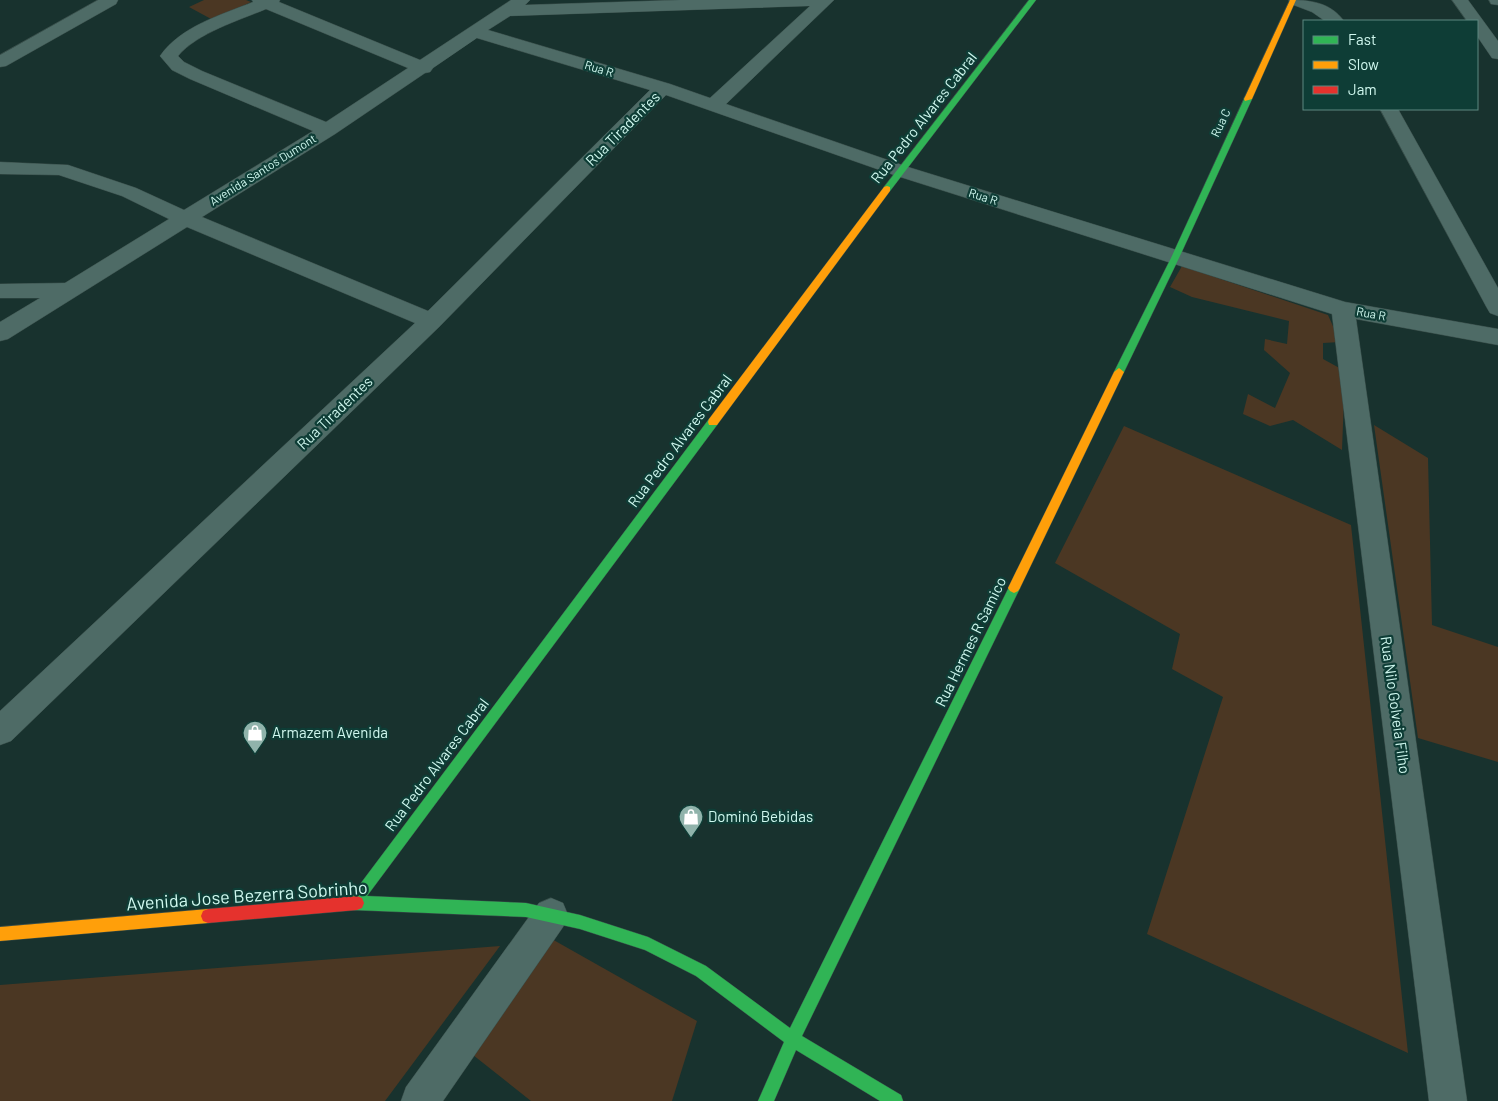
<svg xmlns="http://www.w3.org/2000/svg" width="1498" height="1101" font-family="Barlow,sans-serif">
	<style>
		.green { fill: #4b3723 }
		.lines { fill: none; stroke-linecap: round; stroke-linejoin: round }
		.street-casing { stroke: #394e4a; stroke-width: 1 }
		.fast-casing { stroke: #394e4a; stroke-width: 1 }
		.slow-casing { stroke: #394e4a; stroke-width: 1 }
		.jam-casing { stroke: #394e4a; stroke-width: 1 }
		.street { fill: #4e6b66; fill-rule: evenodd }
		.fast { fill: #30b455; fill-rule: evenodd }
		.slow { fill: #ff9f0a; fill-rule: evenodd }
		.jam { fill: #e5322d; fill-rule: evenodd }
		.labels { text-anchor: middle; stroke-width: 4.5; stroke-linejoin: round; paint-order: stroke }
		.far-street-label { font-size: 12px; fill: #d0f8ef; stroke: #0e3d36 }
		.street-label { font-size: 15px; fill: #d0f8ef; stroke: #0e3d36 }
		.poi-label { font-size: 15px; fill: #d0f8ef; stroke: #0e3d36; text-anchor: start }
		.near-street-label { font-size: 18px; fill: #d0f8ef; stroke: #0e3d36 }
	</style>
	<rect width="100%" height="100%" fill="#18322e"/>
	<path class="green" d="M204,0H246L251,2L213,20L189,7Z
		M1182,266L1328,315L1340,342L1323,343V359L1345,371L1342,450L1293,420L1270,426L1243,414L1248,394L1275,408L1290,373L1264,350L1265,339L1287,344L1289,321L1192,297L1170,287Z
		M1374,425L1428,458L1432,625L1498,647V762L1418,738Z
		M1124,426L1351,525L1408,1053L1147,934L1223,697L1172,669L1180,634L1055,563Z
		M550,938L697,1021L672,1101H531L473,1055Z
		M500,946L385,1101H0V985Z"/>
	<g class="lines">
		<defs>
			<path id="street" d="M98,0H118L116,4L6,66L0,67V55Z
				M252,0H280L279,2L420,60L511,0H530L525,5L680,0H834L726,104L908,167L1345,302L1498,329V345L1356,319L1467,1101H1429L1332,314L894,175L666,95L439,327L11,741L0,745V711L415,323L187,227L8,339L0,341V322L40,298H0V284L65,283L169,219L122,196L59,175L0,174V162L68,165L136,188L184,210L313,131L190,79L172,70L160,56C181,26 221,15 253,2ZM810,6L710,98L670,84L488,30L510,16ZM266,9L408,68L326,122L202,71L184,62L178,56C197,33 240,20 266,9ZM477,38L650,90L428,311L202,217L335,134L425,73L430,72L433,68Z
				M1289,0C1310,0 1330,2 1344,21H1325L1312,12L1291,4Z
				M1452,0H1468L1498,41V59L1492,58L1477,36V21H1467Z
				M1489,0H1498V5L1491,4Z
				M1380,109H1398L1498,288V316L1490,313L1487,308Z
				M551,898L563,903L568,915L563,927L443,1101H401L406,1087L539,903Z"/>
			<path id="fast" d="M1029,0H1036L890,191H884V187Z
				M1245,97L1252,99L1179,258L1124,372L1122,374H1116L1114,372L1171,258Z
				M713,418L717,419L718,422L717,425L367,896L526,903L580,915L648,937L706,966L790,1028L1010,585L1014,583L1018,585L1020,588L802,1036L901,1095L903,1101H880L796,1050L774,1101H758L784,1042L696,976L645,950L580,929L526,917L353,910L348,908L346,903L709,419Z"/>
			<path id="slow" d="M1290,0H1296L1252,99L1245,101L1244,99Z
				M887,186L890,187V191L717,425H709L708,422L709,419L884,187Z
				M1119,368L1124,372L1020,588L1018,591L1014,593L1010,591L1008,588L1114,372Z
				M208,909L213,911L215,916L213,921L208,923L0,941V927Z"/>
			<path id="jam" d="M357,896L362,898L364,903L362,908L357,910L208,923L203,921L201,916L203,911L208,909Z"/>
		</defs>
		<use href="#street" class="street-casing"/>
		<use href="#fast" class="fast-casing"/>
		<use href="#slow" class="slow-casing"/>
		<use href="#jam" class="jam-casing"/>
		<use href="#street" class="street"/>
		<use href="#fast" class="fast"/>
		<use href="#slow" class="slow"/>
		<use href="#jam" class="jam"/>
	</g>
	<defs>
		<symbol id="shop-pin" viewBox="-11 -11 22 30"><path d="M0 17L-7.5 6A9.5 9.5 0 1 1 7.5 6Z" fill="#90b3ab" stroke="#0e3d36"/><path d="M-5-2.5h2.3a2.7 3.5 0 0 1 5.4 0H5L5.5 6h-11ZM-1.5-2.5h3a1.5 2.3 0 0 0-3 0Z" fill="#fff"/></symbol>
	</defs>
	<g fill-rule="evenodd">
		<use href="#shop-pin" x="241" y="719" width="28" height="38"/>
		<use href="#shop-pin" x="677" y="803" width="28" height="38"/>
	</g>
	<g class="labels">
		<g class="far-street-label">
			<text transform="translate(599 69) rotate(17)" y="4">Rua R</text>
			<text transform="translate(1221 123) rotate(-65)" y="4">Rua C</text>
			<text transform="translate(263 170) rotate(-32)" y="4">Avenida Santos Dumont</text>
			<text transform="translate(983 197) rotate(18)" y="4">Rua R</text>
			<text transform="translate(1371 314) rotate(10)" y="4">Rua R</text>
		</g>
		<g class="street-label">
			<text transform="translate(924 118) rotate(-52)" y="5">Rua Pedro Alvares Cabral</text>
			<text transform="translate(623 129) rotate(-45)" y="5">Rua Tiradentes</text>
			<text transform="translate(335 413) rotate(-44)" y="5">Rua Tiradentes</text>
			<text transform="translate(680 441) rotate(-53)" y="5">Rua Pedro Alvares Cabral</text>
			<text transform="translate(971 642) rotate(-64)" y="5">Rua Hermes R Samico</text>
			<text transform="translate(1395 705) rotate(82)" y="5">Rua Nilo Golveia Filho</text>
			<text transform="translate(437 765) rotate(-53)" y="5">Rua Pedro Alvares Cabral</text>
		</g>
		<g class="poi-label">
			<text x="272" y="738">Armazem Avenida</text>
			<text x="708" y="822">Dominó Bebidas</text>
		</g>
		<g class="near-street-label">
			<text transform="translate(247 896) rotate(-4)" y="6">Avenida Jose Bezerra Sobrinho</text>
		</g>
	</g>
	<rect x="1303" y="20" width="175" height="90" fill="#0e3d36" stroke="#5c8880"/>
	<rect x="1313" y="36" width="25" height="8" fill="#30b455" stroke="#5c8880"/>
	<text x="1348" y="45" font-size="15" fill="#d0f8ef">Fast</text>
	<rect x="1313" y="61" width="25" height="8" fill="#ff9f0a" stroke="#5c8880"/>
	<text x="1348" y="70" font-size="15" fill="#d0f8ef">Slow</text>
	<rect x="1313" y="86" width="25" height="8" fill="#e5322d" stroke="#5c8880"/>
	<text x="1348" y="95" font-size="15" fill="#d0f8ef">Jam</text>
</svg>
